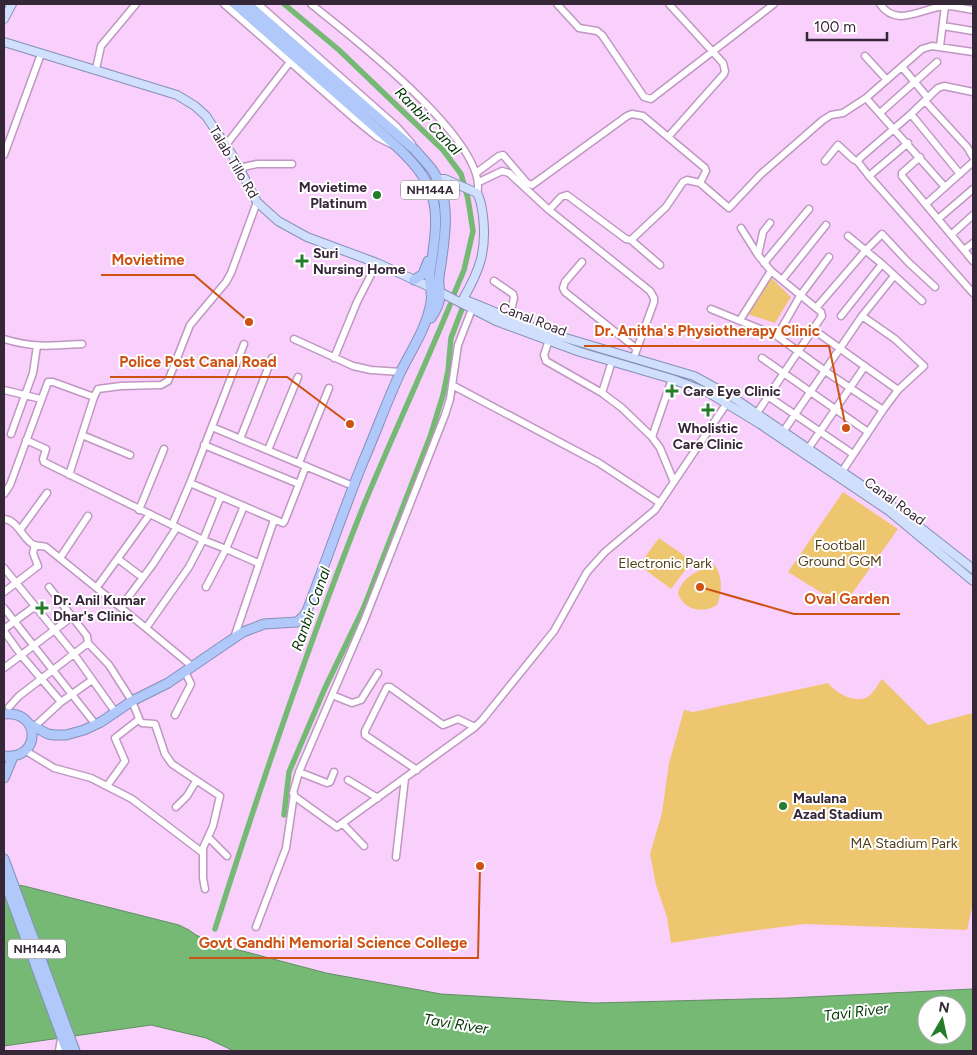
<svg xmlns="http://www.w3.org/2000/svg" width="977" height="1055" font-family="Figtree,sans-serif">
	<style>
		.green { fill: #efc670 }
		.water { fill: #75b975; stroke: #628d63; fill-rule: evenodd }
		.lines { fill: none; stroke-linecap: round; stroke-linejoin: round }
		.canal { stroke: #75b975; stroke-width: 5.5 }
		.minor-casing { stroke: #bf97c2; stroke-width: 9 }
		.major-casing { stroke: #8590b6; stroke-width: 10 }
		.highway-casing { stroke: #8590b6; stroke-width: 11 }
		.minor { stroke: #fff; stroke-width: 6 }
		.major { stroke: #d0dffc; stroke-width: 8 }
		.highway { stroke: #b0c9fa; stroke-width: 9 }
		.poi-dot { fill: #257d2b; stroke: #fff; stroke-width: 2 }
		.labels { text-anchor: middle; stroke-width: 4; stroke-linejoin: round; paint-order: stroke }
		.shield { fill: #fff; stroke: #726874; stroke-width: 1 }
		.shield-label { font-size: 12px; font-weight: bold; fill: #362738 }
		.street-label { font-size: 14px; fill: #362738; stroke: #fff }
		.poi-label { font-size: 14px; font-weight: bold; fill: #362738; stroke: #fff; text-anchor: start }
		.park-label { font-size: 14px; fill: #53411b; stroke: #fff }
		.water-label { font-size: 15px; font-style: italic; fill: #033607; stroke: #fff }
		.leader { fill: none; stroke: #cd5213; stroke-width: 2 }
		.callout-dot { fill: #cd5213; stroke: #fff; stroke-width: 2 }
		.callout-label { font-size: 15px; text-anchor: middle; font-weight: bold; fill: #cd5213; stroke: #fff; stroke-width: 4; stroke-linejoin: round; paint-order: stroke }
	</style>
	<rect width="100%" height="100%" fill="#f9cffc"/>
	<path class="green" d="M767,274L791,297L775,323L744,313Z
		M843,492L898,529L843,606L788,572Z
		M659,538L692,561L671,589L639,565Z
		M715,565C723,578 722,591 717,605C703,614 683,610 678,593C683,576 698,570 715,565Z
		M882,679L928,725L973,713V903L967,930L805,924L736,933L671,943L667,917L656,885L650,854L662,813L669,763L684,710L693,712L828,683C836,693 856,705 869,696C874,692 878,684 882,679Z"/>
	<path class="water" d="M4,883L24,886L179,925L189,930L196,935L216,944L326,973L441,994L594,1003L788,998L973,989V1051H234L206,1038L151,1025L4,1046ZM927,1005H957V1035H927Z"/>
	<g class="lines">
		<path class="canal" d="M284,4L339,50L443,150L461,174L468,199L473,231L464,270L454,294
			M284,815L289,772L325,688L364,607L430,437L443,395L448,371L451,338L462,309
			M215,929C260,787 308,645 363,507C391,439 422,373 450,305"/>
		<defs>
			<path id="minor" d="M224,4L356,120L377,137L393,145
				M258,4L396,126L412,144
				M311,4C348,34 491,143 477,194
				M557,4L579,28L597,31L602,35L644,97L651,99L774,4
				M880,4C897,29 923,7 946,6C955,6 965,9 973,10
				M943,26L973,31
				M940,46L945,6
				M865,56L887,80
				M902,67L928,98
				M96,69L101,46L136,4
				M973,92L944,86L938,88L911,114L860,158L858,162L869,176L973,293
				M866,98L945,187
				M925,101L967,147L973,157
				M880,113L937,62
				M911,114L960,174
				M668,137L724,74L725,71L723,63L669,4
				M226,145L290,62
				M4,155L41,54
				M920,157L902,173V176L973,261
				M825,161L838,145L853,159L858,162
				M239,168L257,164H292
				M476,173L499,156L503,155L527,183L532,185L627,116L632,114L643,116L705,168L706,171L700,183
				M869,176L908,143
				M479,182L502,171L509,173L549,210L650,291L654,298V302L634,357
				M926,204L973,162
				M549,210L561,197L567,195L626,239L631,240L666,207L683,182L687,180L700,183L729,208L761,174L823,120L831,115L843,113L866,98L922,49L932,46L973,52
				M938,219L973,189
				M741,228L758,255L771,271L821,312L822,316L757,413
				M951,235L973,215
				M848,236L882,264L922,301
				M631,240L660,265
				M964,250L973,243
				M758,255L763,232L770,223
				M582,262L565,282L563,288L565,292L637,349
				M764,263L809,209
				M782,280L826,225
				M494,281L513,294L514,298L509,319
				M816,308L866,250L882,234L908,262L935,287
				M472,309L458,345L450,399L445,415L364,621L299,772L293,793L294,796L337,827L475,727L483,719L554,631L587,572L605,552L655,510L727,403
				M711,309L777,336L825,371L883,410
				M841,316L882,264
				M740,320L771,271
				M814,330L898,390
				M777,336L800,296L829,257
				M4,339C33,348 52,346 82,344
				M294,339L353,366L371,370L401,372
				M549,340L544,355L546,361L602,393L622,408L652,437L660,448L674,482
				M334,358L357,302L377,263
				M762,358L868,432
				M452,385L599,463L660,503
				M4,390L41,399
				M602,393L612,361
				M769,397L853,454
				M212,427L353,486
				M783,432L862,316L894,276
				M11,434L33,373L37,346
				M82,435L130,455
				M652,437L672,379
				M240,439L272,358
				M26,440L46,449L43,459L44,462L172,525
				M204,445L299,484
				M808,449L865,366
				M268,450L298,377
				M299,463L329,388
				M69,475L94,397L98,389L121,386L161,385L168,381L190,325L226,282L231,273L257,202
				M839,476L883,410L898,390L924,366L895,339L862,316
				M190,483L283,523L285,520L306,466
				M4,494L10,485L48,382H53L94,397
				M221,496L203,540L226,549L258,563
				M139,510L164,449
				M4,519C18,520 23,540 34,545C38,546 43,546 46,547L146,628
				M20,530L47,493
				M60,558L88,516
				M118,559L142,577
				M4,568L74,654L116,713
				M49,587L87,636L88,643
				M97,587L150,514
				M206,587L226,549L244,506
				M4,592L38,566L33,553L35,545
				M121,607L153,564L177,527
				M4,608L96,725
				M4,629L34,607
				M4,631L21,655L61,702
				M234,638L274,520
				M193,667L146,628L189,567L203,540L172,525L190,483L244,344
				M4,668L73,616
				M332,695L352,703L361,700L378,673
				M9,707L19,696L88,643L109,665L132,701L140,721L142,723L155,724L165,754L172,764L220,796L213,826L203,848V878L205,889
				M175,715L191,684L185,672
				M34,727L61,702L92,680
				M26,751L54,768L91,778L132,799L203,853
				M417,770L365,735V731L387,687H390L443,725L458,719L475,727
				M299,772L327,783L330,782L334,772
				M348,780L378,798
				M107,786L125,761L115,738L138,720
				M176,807L187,796L196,781
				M343,824L364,846
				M208,837L227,856
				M396,857L405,778
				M256,927L286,848L294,794
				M59,1051L61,1038"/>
			<path id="major" d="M4,19L12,4
				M4,42L177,95L195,106L206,116L233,156L257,202L278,221L307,237L377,263L430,287L496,321L580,352L672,379L709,393L760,424L889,511L973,581
				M437,179H445L477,193C481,200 482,208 483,216C487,250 480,270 463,299L542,331L694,376L734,398L898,510L973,569"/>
			<path id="highway" d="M247,4L415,150C421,157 428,164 433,171C453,202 444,243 439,277C438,284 440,290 440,296C440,304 435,312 431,318
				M414,280L423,274L428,261
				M4,714C41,710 42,760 4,756
				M29,724L48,734L54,735H66L84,730L101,722L132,701L168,683L243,632L264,624L297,622L303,617L307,611C326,562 343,511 363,462C376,432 387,401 401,371C412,349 427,327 431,302C433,292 428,283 430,272C439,213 443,189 396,146L235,4
				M4,778L13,757
				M4,859L75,1051
				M4,879L67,1051"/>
		</defs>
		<use href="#minor" class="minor-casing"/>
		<use href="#major" class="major-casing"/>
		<use href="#highway" class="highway-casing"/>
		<use href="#minor" class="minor"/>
		<use href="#major" class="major"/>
		<use href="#highway" class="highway"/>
	</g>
	<g class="poi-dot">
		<circle cx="377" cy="195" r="5"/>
		<path d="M299.5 253.5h5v5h5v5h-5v5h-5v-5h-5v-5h5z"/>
		<path d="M669.5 383.5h5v5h5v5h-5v5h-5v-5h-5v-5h5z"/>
		<path d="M705.5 402.5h5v5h5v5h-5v5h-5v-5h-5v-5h5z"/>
		<path d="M39.5 600.5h5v5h5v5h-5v5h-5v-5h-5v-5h5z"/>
		<circle cx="783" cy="806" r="5"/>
	</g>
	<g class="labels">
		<g class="shield">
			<rect x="401" y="180.5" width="58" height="19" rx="4"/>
			<rect x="8" y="939.5" width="58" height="19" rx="4"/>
		</g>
		<g class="shield-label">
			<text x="430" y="194">NH144A</text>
			<text x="37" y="953">NH144A</text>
		</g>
		<g class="street-label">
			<text transform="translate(234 162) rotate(59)" y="5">Talab Tillo Rd</text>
			<text transform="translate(533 319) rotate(21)" y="5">Canal Road</text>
			<text transform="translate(895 501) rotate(36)" y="5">Canal Road</text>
		</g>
		<g class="poi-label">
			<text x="367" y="192" text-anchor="end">Movietime<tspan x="367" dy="16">Platinum</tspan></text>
			<text x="313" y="258">Suri<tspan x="313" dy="16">Nursing Home</tspan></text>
			<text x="683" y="396">Care Eye Clinic</text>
			<text x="708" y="433" text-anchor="middle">Wholistic<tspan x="708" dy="16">Care Clinic</tspan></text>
			<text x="53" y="605">Dr. Anil Kumar<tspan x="53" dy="16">Dhar's Clinic</tspan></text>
			<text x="793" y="803">Maulana<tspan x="793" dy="16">Azad Stadium</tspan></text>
		</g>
		<g class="park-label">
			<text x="840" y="550">Football<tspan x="840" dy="16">Ground GGM</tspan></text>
			<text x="665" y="568">Electronic Park</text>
			<text x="904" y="848">MA Stadium Park</text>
		</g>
		<g class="water-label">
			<text transform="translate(428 121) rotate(46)" y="5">Ranbir Canal</text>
			<text transform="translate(311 609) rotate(-70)" y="5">Ranbir Canal</text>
			<text transform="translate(856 1012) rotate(-7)" y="5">Tavi River</text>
			<text transform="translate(456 1024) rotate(9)" y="5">Tavi River</text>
		</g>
	</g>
	<path class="leader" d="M249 322L194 275H101M846 428L829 346H584M350 424L287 377H110M700 587L794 614H900M480 866L478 958H189"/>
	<g class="callout-dot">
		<circle cx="249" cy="322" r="5"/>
		<circle cx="846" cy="428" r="5"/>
		<circle cx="350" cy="424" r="5"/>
		<circle cx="700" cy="587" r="5"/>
		<circle cx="480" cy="866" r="5"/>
	</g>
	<g class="callout-label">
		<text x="148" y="265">Movietime</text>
		<text x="707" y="336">Dr. Anitha's Physiotherapy Clinic</text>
		<text x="198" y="367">Police Post Canal Road</text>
		<text x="847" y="604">Oval Garden</text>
		<text x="333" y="948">Govt Gandhi Memorial Science College</text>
	</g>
	<rect width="977" height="1055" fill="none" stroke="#362738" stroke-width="10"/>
	<g transform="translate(942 1020) rotate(9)"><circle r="24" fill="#ffffff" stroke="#afa9af"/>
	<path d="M0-4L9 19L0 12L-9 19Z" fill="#257d2b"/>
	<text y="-8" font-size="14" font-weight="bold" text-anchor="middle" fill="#362738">N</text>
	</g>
	<path d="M807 32v8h80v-8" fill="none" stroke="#362738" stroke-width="2.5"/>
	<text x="814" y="32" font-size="15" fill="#362738" stroke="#ffffff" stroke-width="4" paint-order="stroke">100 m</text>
</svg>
